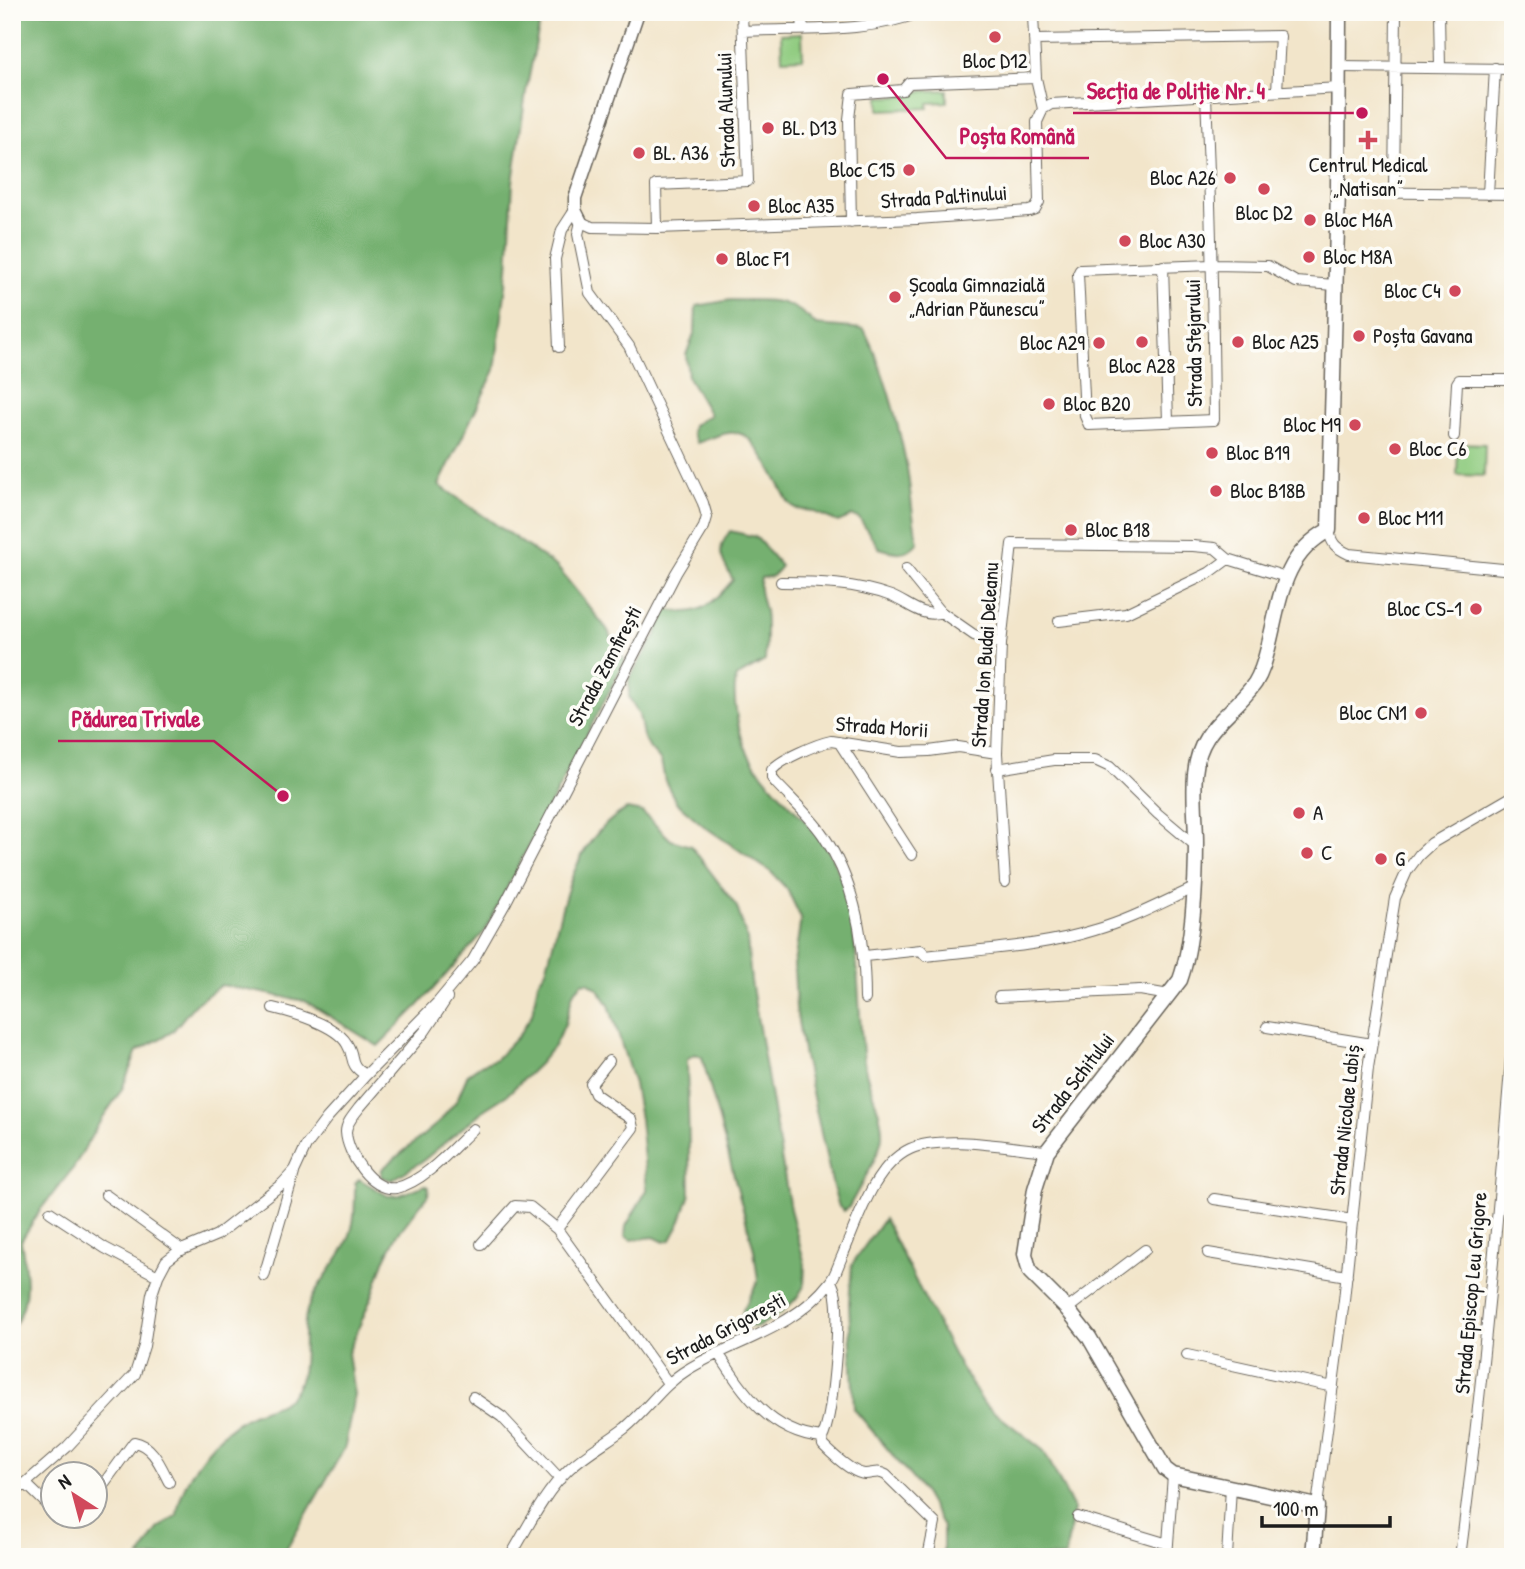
<svg xmlns="http://www.w3.org/2000/svg" width="1525" height="1569" font-family="'Patrick Hand',sans-serif">
	<style>
		.green { fill: #91cc81; stroke: #56744e; stroke-width: 2 }
		.forest { fill: #74b06f; stroke: #486646; stroke-width: 2 }
		.lines { fill: none; stroke-linecap: round; stroke-linejoin: round }
		.minor-casing { stroke: #676259; stroke-width: 12 }
		.tertiary-casing { stroke: #676259; stroke-width: 15 }
		.secondary-casing { stroke: #676259; stroke-width: 17 }
		.minor { stroke: #fff; stroke-width: 10 }
		.tertiary { stroke: #fff; stroke-width: 12 }
		.secondary { stroke: #fff; stroke-width: 14 }
		.poi-dot { fill: #d1495b; stroke: #fdfcf7; stroke-width: 2.5 }
		.labels { text-anchor: middle; stroke-width: 7; stroke-linejoin: round; paint-order: stroke }
		.poi-label { font-size: 21px; fill: #1c1c1c; stroke: #fdfcf7; text-anchor: start }
		.street-label { font-size: 21px; fill: #1c1c1c; stroke: #fdfcf7 }
		.leader { fill: none; stroke: #c2185b; stroke-width: 2.5 }
		.callout-dot { fill: #c2185b; stroke: #fdfcf7; stroke-width: 2.5 }
		.callout-label { font-size: 23px; text-anchor: middle; font-weight: bold; fill: #c2185b; stroke: #fdfcf7; stroke-width: 7; stroke-linejoin: round; paint-order: stroke }
	</style>
	<rect width="100%" height="100%" fill="#fdfcf7"/>
	<filter id="ink" filterUnits="userSpaceOnUse"><feTurbulence type="fractalNoise" baseFrequency=".0143" numOctaves="2"/><feDisplacementMap in="SourceGraphic" scale="14" xChannelSelector="R" yChannelSelector="G"/><feConvolveMatrix kernelMatrix="1 2 1 2 8 2 1 2 1" color-interpolation-filters="sRGB"/></filter>
	<filter id="wash" filterUnits="userSpaceOnUse"><feTurbulence type="fractalNoise" baseFrequency=".00686" numOctaves="4" result="noise"/><feDisplacementMap in="SourceGraphic" scale="28" xChannelSelector="R" yChannelSelector="G"/><feGaussianBlur stdDeviation="1.57" result="paint"/><feColorMatrix in="noise" values="0 0 0 0 0 0 0 0 0 0 0 0 0 0 0 0 0 1.4 0 .05"/><feComposite in="paint" operator="in"/></filter>
	<g filter="url(#wash)">
		<rect width="100%" height="100%" fill="#f2e5ca"/>
		<path class="green" d="M802,33L803,58L782,59L781,34Z
			M947,90V102L928,103V108L879,110V97L906,96V92Z
			M1458,443L1485,444L1484,476L1457,475Z"/>
		<path class="forest" d="M12,12H542L526,92L513,182L508,270L495,370L439,485L557,567L607,629L625,661L484,932L419,1005L378,1046L305,1001L221,985L194,1005L172,1032L137,1051L122,1089L96,1128L74,1167L41,1209L21,1241C26,1269 32,1305 12,1328Z
			M731,300C769,301 788,295 816,325L864,329C885,372 898,421 907,468C911,493 912,518 918,542C907,556 895,553 879,548L859,518L852,516L838,522L812,511L797,509L789,503C780,487 758,439 741,434C728,429 710,439 697,443L692,433L693,425L710,415L688,377L686,355L695,331L696,306Z
			M730,531L756,537L781,566L773,576L761,578C758,591 762,598 765,611C767,627 766,645 765,661L736,677C732,699 738,735 749,755C767,787 806,815 827,849C865,911 854,998 865,1068C869,1088 883,1115 882,1135C882,1152 858,1189 849,1207L844,1211L839,1207L833,1187L804,1057L796,1009L794,964L801,918L787,889L771,872L705,827L676,802L665,781L661,761L650,749L643,736L639,715L629,697V679L656,635L665,609C700,619 712,604 733,580C722,559 714,552 730,531Z
			M627,809L642,812L671,840L691,846L737,907L747,939L751,981L790,1209L805,1264L804,1286L797,1298L781,1313L758,1327L747,1326L741,1321L743,1310L758,1281L754,1250L702,1057L695,1054L687,1059L690,1194L680,1223L671,1240L664,1242L654,1237L631,1240L625,1236L626,1226L647,1190L640,1119L634,1084L609,1005L599,990L588,982L582,983L573,993L565,1024L554,1046L539,1064L507,1095L485,1109L424,1160L392,1180L381,1177L382,1169L438,1123L457,1100L468,1074L481,1065L496,1059L519,1035L532,1014L538,982L546,970C563,911 569,841 627,809Z
			M359,1179L388,1196L400,1195L425,1185L429,1187L428,1195L397,1235L384,1261L373,1294L348,1353L354,1395L345,1447L282,1557H140L158,1529L177,1515C181,1477 216,1433 250,1415C264,1408 283,1406 293,1393C311,1371 299,1336 307,1310C314,1289 329,1273 340,1255C356,1231 355,1210 355,1183Z
			M884,1219L955,1358L984,1404L1044,1451L1074,1509L1065,1557H943V1526L922,1490L854,1409L849,1303L852,1264Z"/>
	</g>
	<g filter="url(#ink)">
		<g class="lines">
			<defs>
				<path id="minor" d="M801,12L803,28
					M1439,12L1440,68
					M1033,15L1036,78L1043,109
					M743,31C802,28 865,34 921,12
					M1034,40L1280,36L1277,91
					M1340,67L1513,69
					M1206,97C1211,205 1213,312 1214,420L1089,425L1085,416L1078,274L1080,270L1212,265L1268,266L1296,282L1335,285
					M1338,192L1513,194
					M1394,192L1396,12
					M1488,194L1495,68
					M851,222L849,119L852,94L903,90L909,83L1036,78
					M657,228L656,185L748,181L742,12
					M1163,266L1168,421
					M559,347L555,259L562,230L575,210
					M1454,436L1457,383L1459,380H1513
					M1329,530C1331,544 1336,548 1349,554L1513,570
					M906,569L941,612L974,635L1001,644
					M781,582C817,582 856,583 891,596C907,602 923,619 941,612
					M1059,621L1126,613L1209,573L1228,559
					M839,742L912,855
					M997,769L1054,760H1095L1110,767L1158,814L1196,846
					M1005,882L997,753L1001,644L1012,544L1193,546L1215,548L1228,559L1286,577
					M865,956L921,950L926,956C981,949 1041,947 1095,930C1130,920 1161,903 1194,888
					M999,997L1140,990L1169,995
					M447,998L425,1031L359,1108C354,1115 346,1123 346,1132C347,1154 372,1192 396,1188C424,1182 453,1148 473,1129
					M865,999C865,943 856,883 823,835C810,816 792,800 776,783L772,778V770C781,759 817,744 831,741L901,752L929,751L958,747L997,753
					M273,1008C294,1013 336,1025 347,1044C356,1058 347,1064 366,1075
					M1267,1027L1372,1044
					M106,1195L182,1250
					M1214,1199L1353,1220
					M50,1212L105,1248L158,1276
					M557,1229L633,1128L631,1119L595,1094L591,1084L609,1061
					M481,1244L515,1206L530,1207L557,1229L668,1383
					M1208,1253L1347,1276
					M264,1276L294,1173
					M831,1281C833,1286 836,1292 836,1297C840,1322 833,1418 822,1438L823,1445C831,1453 853,1474 865,1474C873,1474 877,1470 886,1475L935,1523L928,1557
					M1067,1309L1145,1250
					M718,1353C744,1393 770,1433 822,1438
					M1187,1355L1333,1387
					M473,1397L502,1417L560,1479
					M25,1483L52,1509
					M12,1495L67,1447L135,1374L144,1346L152,1294L158,1276L166,1261L179,1251L217,1235L282,1184L295,1170L306,1146L327,1118L366,1075L438,1002L473,960L506,902L676,573L704,527L707,517L703,503L629,346L590,293L578,234L581,222L592,227L657,228L917,219L1029,211L1035,209L1039,202L1037,122L1043,109L1051,104L1340,88
					M94,1497L134,1442C153,1445 161,1467 169,1482
					M1317,1506L1344,1300L1368,1068L1395,898L1407,871L1419,855L1432,843L1513,796
					M60,1516L69,1520L79,1516
					M1078,1517L1168,1544
					M510,1557C528,1527 544,1493 569,1469C586,1453 607,1442 625,1428C647,1410 662,1385 687,1370C735,1340 793,1330 830,1282C835,1276 838,1266 841,1259C857,1223 873,1166 910,1149C942,1134 1011,1148 1047,1151
					M1167,1557L1173,1475
					M1227,1557L1231,1487
					M1460,1557C1483,1383 1499,1208 1513,1033"/>
				<path id="tertiary" d="M581,222L575,210V198L638,12"/>
				<path id="secondary" d="M1313,1557L1317,1506L1173,1475L1165,1469L1089,1337L1067,1309L1030,1272L1025,1254L1035,1189L1047,1151L1180,980C1193,944 1196,883 1196,843C1196,820 1193,797 1195,774C1199,727 1232,716 1255,683C1262,672 1265,660 1268,648C1280,601 1282,555 1329,530L1338,189L1339,12"/>
			</defs>
			<use href="#minor" class="minor-casing"/>
			<use href="#tertiary" class="tertiary-casing"/>
			<use href="#secondary" class="secondary-casing"/>
			<use href="#minor" class="minor"/>
			<use href="#tertiary" class="tertiary"/>
			<use href="#secondary" class="secondary"/>
		</g>
	</g>
	<g class="poi-dot">
		<circle cx="995" cy="37" r="7"/>
		<circle cx="768" cy="128" r="7"/>
		<path d="M1364.5 129.5h7v7h7v7h-7v7h-7v-7h-7v-7h7z"/>
		<circle cx="639" cy="153" r="7"/>
		<circle cx="909" cy="170" r="7"/>
		<circle cx="1230" cy="178" r="7"/>
		<circle cx="1264" cy="189" r="7"/>
		<circle cx="754" cy="206" r="7"/>
		<circle cx="1310" cy="220" r="7"/>
		<circle cx="1125" cy="241" r="7"/>
		<circle cx="1309" cy="257" r="7"/>
		<circle cx="722" cy="259" r="7"/>
		<circle cx="1455" cy="291" r="7"/>
		<circle cx="895" cy="297" r="7"/>
		<circle cx="1359" cy="336" r="7"/>
		<circle cx="1142" cy="342" r="7"/>
		<circle cx="1238" cy="342" r="7"/>
		<circle cx="1099" cy="343" r="7"/>
		<circle cx="1049" cy="404" r="7"/>
		<circle cx="1355" cy="425" r="7"/>
		<circle cx="1395" cy="449" r="7"/>
		<circle cx="1212" cy="453" r="7"/>
		<circle cx="1216" cy="491" r="7"/>
		<circle cx="1364" cy="518" r="7"/>
		<circle cx="1071" cy="530" r="7"/>
		<circle cx="1476" cy="609" r="7"/>
		<circle cx="1421" cy="713" r="7"/>
		<circle cx="1299" cy="813" r="7"/>
		<circle cx="1307" cy="853" r="7"/>
		<circle cx="1381" cy="859" r="7"/>
	</g>
	<g class="labels">
		<g class="poi-label">
			<text x="995" y="68" text-anchor="middle">Bloc D12</text>
			<text x="782" y="135">BL. D13</text>
			<text x="653" y="160">BL. A36</text>
			<text x="1368" y="172" text-anchor="middle">Centrul Medical<tspan x="1368" dy="24">„Natisan”</tspan></text>
			<text x="895" y="177" text-anchor="end">Bloc C15</text>
			<text x="1216" y="185" text-anchor="end">Bloc A26</text>
			<text x="768" y="213">Bloc A35</text>
			<text x="1264" y="220" text-anchor="middle">Bloc D2</text>
			<text x="1324" y="227">Bloc M6A</text>
			<text x="1139" y="248">Bloc A30</text>
			<text x="1323" y="264">Bloc M8A</text>
			<text x="736" y="266">Bloc F1</text>
			<text x="909" y="292">Școala Gimnazială<tspan x="909" dy="24">„Adrian Păunescu”</tspan></text>
			<text x="1441" y="298" text-anchor="end">Bloc C4</text>
			<text x="1373" y="343">Poșta Gavana</text>
			<text x="1252" y="349">Bloc A25</text>
			<text x="1085" y="350" text-anchor="end">Bloc A29</text>
			<text x="1142" y="373" text-anchor="middle">Bloc A28</text>
			<text x="1063" y="411">Bloc B20</text>
			<text x="1341" y="432" text-anchor="end">Bloc M9</text>
			<text x="1409" y="456">Bloc C6</text>
			<text x="1226" y="460">Bloc B19</text>
			<text x="1230" y="498">Bloc B18B</text>
			<text x="1378" y="525">Bloc M11</text>
			<text x="1085" y="537">Bloc B18</text>
			<text x="1462" y="616" text-anchor="end">Bloc CS-1</text>
			<text x="1407" y="720" text-anchor="end">Bloc CN1</text>
			<text x="1313" y="820">A</text>
			<text x="1321" y="860">C</text>
			<text x="1395" y="866">G</text>
		</g>
		<g class="street-label">
			<text transform="translate(726 110) rotate(-92)" y="7">Strada Alunului</text>
			<text transform="translate(944 197) rotate(-4)" y="7">Strada Paltinului</text>
			<text transform="translate(1194 343) rotate(-91)" y="7">Strada Stejarului</text>
			<text transform="translate(985 655) rotate(-86)" y="7">Strada Ion Budai Deleanu</text>
			<text transform="translate(605 666) rotate(-62)" y="7">Strada Zamfirești</text>
			<text transform="translate(882 727) rotate(4)" y="7">Strada Morii</text>
			<text transform="translate(1073 1083) rotate(-52)" y="7">Strada Schitului</text>
			<text transform="translate(1345 1120) rotate(-84)" y="7">Strada Nicolae Labiș</text>
			<text transform="translate(1471 1293) rotate(-85)" y="7">Strada Episcop Leu Grigore</text>
			<text transform="translate(726 1329) rotate(-28)" y="7">Strada Grigorești</text>
		</g>
	</g>
	<path class="leader" d="M1362 113L1280 113H1073M883 79L946 158H1089M283 796L214 741H58"/>
	<g class="callout-dot">
		<circle cx="1362" cy="113" r="7"/>
		<circle cx="883" cy="79" r="7"/>
		<circle cx="283" cy="796" r="7"/>
	</g>
	<g class="callout-label">
		<text x="1176" y="99">Secția de Poliție Nr. 4</text>
		<text x="1017" y="144">Poșta Română</text>
		<text x="136" y="727">Pădurea Trivale</text>
	</g>
	<rect width="1525" height="1569" fill="none" stroke="#fdfcf7" stroke-width="42"/>
	<g transform="translate(74 1495) rotate(324)"><circle r="33" fill="#fdfcf7" stroke="#a3a29f" stroke-width="2"/>
	<path d="M0-5L12 26L0 18L-12 26Z" fill="#d1495b"/>
	<text y="-10" font-size="19" font-weight="bold" text-anchor="middle" fill="#1c1c1c">N</text>
	</g>
	<path d="M1262 1516v10h128v-10" fill="none" stroke="#1c1c1c" stroke-width="3.5"/>
	<text x="1273" y="1516" font-size="21" fill="#1c1c1c" stroke="#fdfcf7" stroke-width="5" paint-order="stroke">100 m</text>
</svg>
